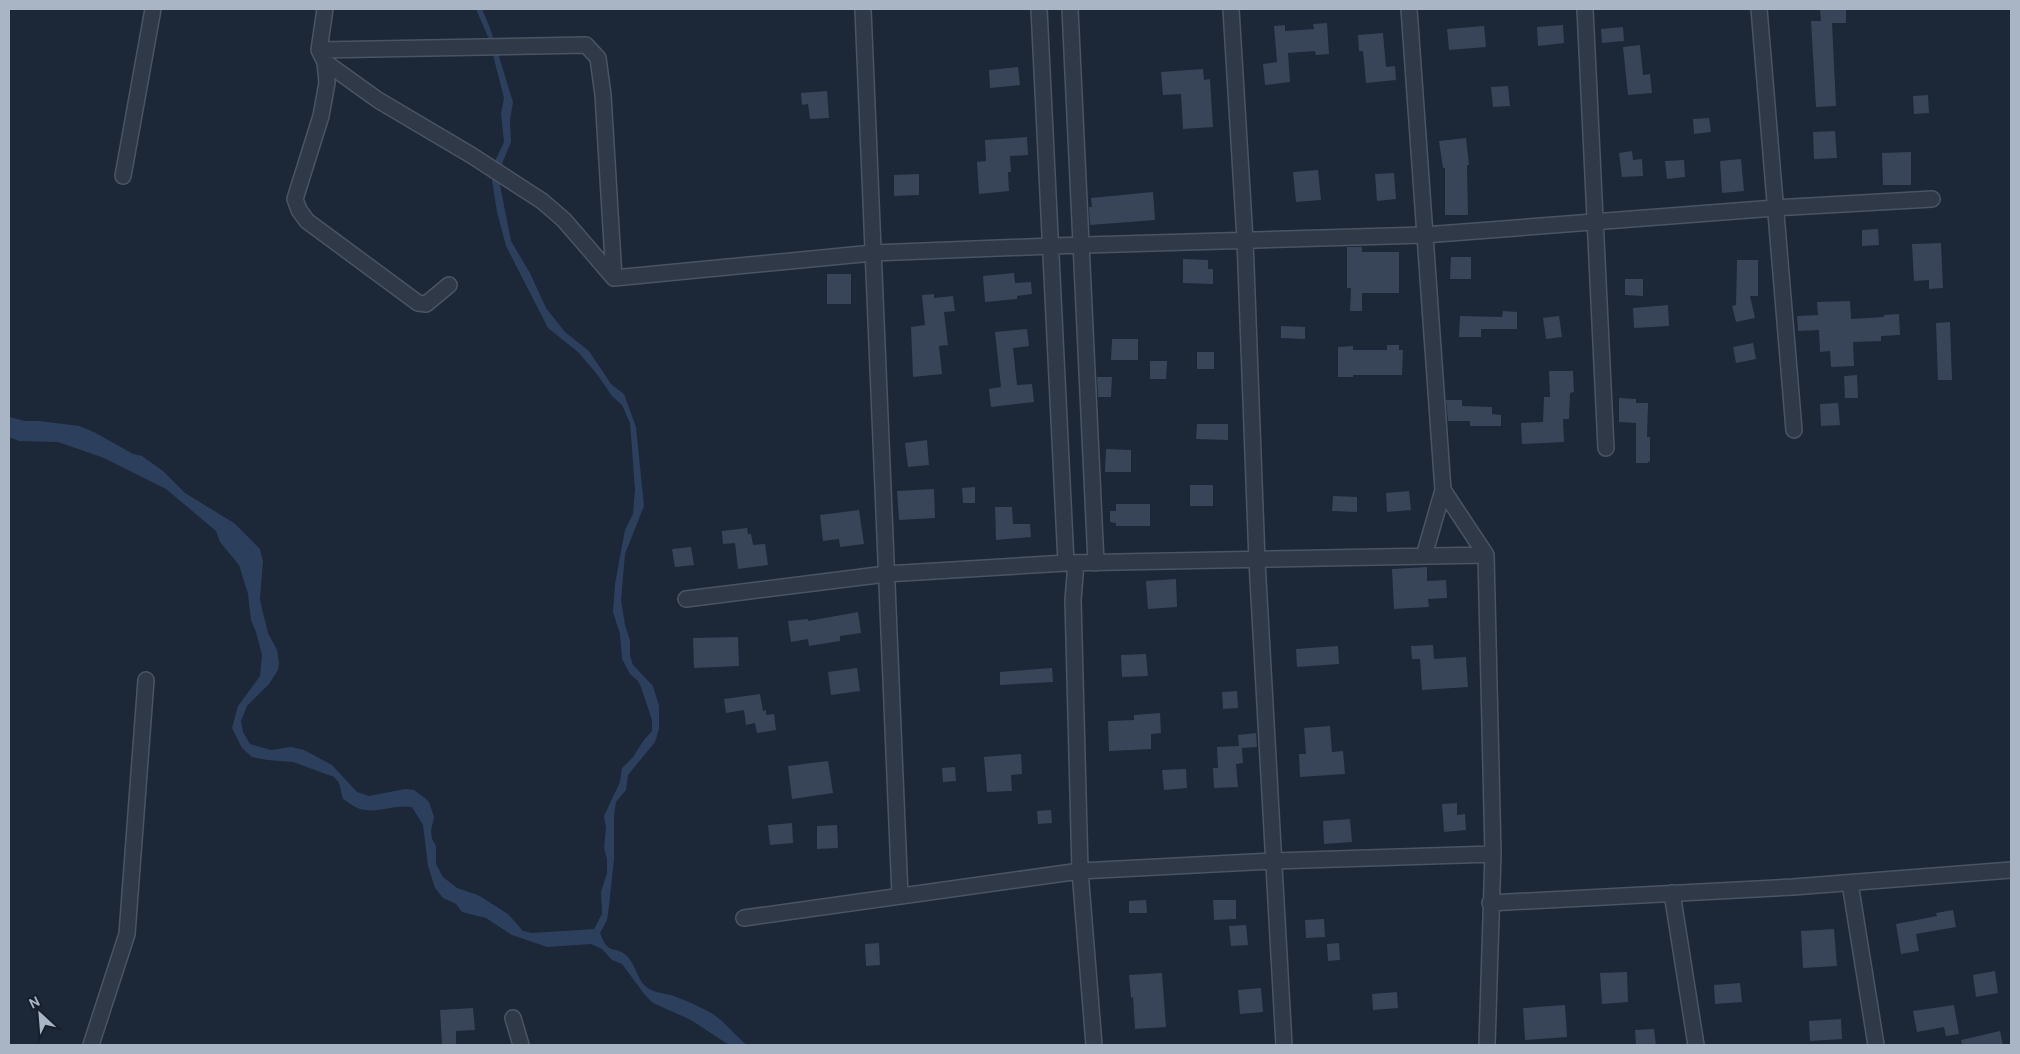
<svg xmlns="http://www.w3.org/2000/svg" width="2020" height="1054" font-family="Overpass,sans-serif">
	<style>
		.water { fill: #2c405e }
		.building { fill: #384558 }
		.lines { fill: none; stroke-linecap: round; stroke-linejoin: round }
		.street-casing { stroke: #4b5462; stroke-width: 18 }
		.street { stroke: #303947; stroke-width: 15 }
	</style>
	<rect width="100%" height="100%" fill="#1c2737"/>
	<path class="water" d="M476,9H482L490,28L513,102L510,120L511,142L503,161L499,180L511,241L530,273L546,308L565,332L589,351L611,384L624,394L636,427L644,506L625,554L621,600L625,625L630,640V656L633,665L653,686L659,706V729L655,742L628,775L626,790L616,802L614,815V859L609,906L607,920L600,933C609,957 614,944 627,956C635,964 637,978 645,986C653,993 664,993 674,996C687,1001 701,1007 713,1014C725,1022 735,1036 747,1045H729L691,1020L653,1003L645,995L622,964L612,960L602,949L591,944L547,947L512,935L486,918L462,912L456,904L443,898L435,888L428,866L423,825L412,807C395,804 377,814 360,809C354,807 348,802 343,799L339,783L334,777L293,762L267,760L252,757L242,748L232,728L238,706L260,676L262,655L256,632L251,620L248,594L239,565L220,542L216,531L166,489L104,458L58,442L19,441L9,437V417L25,421H39L79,426L94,432L133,454L142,456L163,471L185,493L234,523L260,549L263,561L260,599L262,609L268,633L277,650L279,663L278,670L269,684L247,706L241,721L243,732L250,744L271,750L291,747L304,750L332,765L357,792L369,796L405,789L414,790L425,798L429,802L434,817L431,831L432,839L436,846V864L443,877L457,888L478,895L508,914L523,931L532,933L594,929L602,914L601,892L607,873V859L604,848L606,828L604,816L620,782L622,768L633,757L644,740L652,731V720L641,687L638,681L630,674L622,659L620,634L613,612L615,584L625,530L633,514L635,489L630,423L622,405L612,396L597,374L578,352L548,328L506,246L497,212L492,180L495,161L504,142L501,114L504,98L489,39Z"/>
	<path class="building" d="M1820,9H1846V23H1832L1836,106L1816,107L1811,21H1821Z
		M1327,23L1329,54L1316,55L1315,51L1288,53L1290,82L1265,85L1263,64L1277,62L1274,26L1285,25V31L1314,29L1313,24Z
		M1563,25L1564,43L1538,46L1537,27Z
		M1484,26L1486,47L1449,50L1447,29Z
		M1623,27L1624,41L1602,43L1601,29Z
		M1383,33L1386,67L1395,66L1396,80L1366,83L1363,51H1359L1358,35Z
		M1640,45L1643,75L1650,74L1652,93L1628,95L1623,47Z
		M1018,67L1020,85L990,88L989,70Z
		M1203,69L1204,80L1210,79L1213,127L1183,129L1181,94L1163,95L1161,72Z
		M1508,86L1510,106L1493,107L1491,87Z
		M827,91L829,118L810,119L808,104L802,105L801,93Z
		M1928,95L1929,113L1914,114L1913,96Z
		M1709,118L1711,132L1694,134L1693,119Z
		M1835,131L1837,158L1814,159L1813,132Z
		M1027,137L1028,155L1010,156L1011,172H1008L1009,191L979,194L977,162L986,161L985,140Z
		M1466,138L1469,165H1467L1468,215H1445V168H1443L1439,141Z
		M1632,151L1633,160L1642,159L1643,176L1622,177L1619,153Z
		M1911,152V185H1883L1882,153Z
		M1741,159L1744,191L1722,193L1720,161Z
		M1684,160L1685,177L1667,179L1665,161Z
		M1318,170L1321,200L1296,202L1293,172Z
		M1394,173L1396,199L1377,201L1375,174Z
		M919,174V195L894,196V175Z
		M1153,192L1155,220L1090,225L1089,207H1092L1091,198Z
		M1878,229L1879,245L1862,246V230Z
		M1941,243L1943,288L1929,289V280L1914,281L1912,244Z
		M1347,247H1362V252H1399V293H1362V311H1350L1351,288H1347Z
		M1451,257H1471V279H1450Z
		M1183,259L1208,260V269H1213V284L1183,283Z
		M1737,260H1758V296H1750L1755,318L1736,322L1732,306L1736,305Z
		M1014,273L1015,283L1031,282L1032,294L1017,296V299L985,302L983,276Z
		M827,274H851V304H827Z
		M1625,279H1643V296L1625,295Z
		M934,294V298L953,296L955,311L944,312L948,345L939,346L942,374L913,377L911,327L925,325L922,295Z
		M1850,301L1851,319L1884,317V315L1899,314L1900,335L1881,336V341L1853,342L1854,366L1831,367L1830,351L1820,352L1819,330L1798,331L1797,316L1818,315L1817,302Z
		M1668,305L1669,326L1634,328L1633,308Z
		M1503,311L1517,312V329H1481V337H1459L1460,316L1502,317Z
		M1559,316L1562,337L1546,339L1543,318Z
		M1950,322L1952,380H1938L1936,323Z
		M1281,326L1305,327V339L1281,338Z
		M1027,329L1029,346L1013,348L1017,385L1032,384L1034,402L991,407L989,389L1001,387L995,332Z
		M1112,339H1138V360H1111Z
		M1753,343L1756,359L1736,363L1733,347Z
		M1387,345H1399V350H1403L1402,375H1353V377H1338V347L1353,346V350H1387Z
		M1197,352H1214V369H1197Z
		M1150,361H1167L1166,379H1150Z
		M1549,371H1573L1574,392L1570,393L1569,419H1563L1564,442L1522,444L1521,423L1543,422L1544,397H1550Z
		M1857,375L1858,398H1845L1844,376Z
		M1097,377H1112L1111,397H1098Z
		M1619,398L1636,399V403H1648L1647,437H1650V461L1647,463H1636V423L1619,422Z
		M1446,400H1462V406L1492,407V414L1501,415V426H1470V421H1448Z
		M1838,403L1840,425L1821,426L1820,404Z
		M1197,424H1228V440L1196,439Z
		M927,440L929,465L908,467L905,443Z
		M1106,449L1131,450V472H1105Z
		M1190,485H1213V506H1190Z
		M975,487V503H963L962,488Z
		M934,489L935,518L899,520L897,491Z
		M1409,491L1411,510L1387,512L1386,493Z
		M1333,496L1357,497V512L1332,511Z
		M1116,504H1150V526H1116V523L1110,522V511H1116Z
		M995,507H1012L1013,524H1030L1031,537L996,540Z
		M859,510L864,544L840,547L839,539L823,541L820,515Z
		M747,528L748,534H751L753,545L765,544L768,565L738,569L735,543L723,544L722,531Z
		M691,547L694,565L675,567L672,549Z
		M1427,567V581L1446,580L1447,598L1428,599L1429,607L1394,609L1392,569Z
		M1176,579L1177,607L1148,609L1146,581Z
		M858,612L861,633L840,636V641L809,646L808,639L791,642L788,621L808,619V621Z
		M738,637L739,666L694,668L693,638Z
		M1433,645L1434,659L1466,657L1468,687L1422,690L1420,659H1412L1411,646Z
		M1338,646L1339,664L1297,667L1296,649Z
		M1146,654L1148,676L1122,677L1121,655Z
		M857,668L860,691L831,695L828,672Z
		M1052,668L1053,682L1000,685V672Z
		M1237,691L1238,708L1223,709L1222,692Z
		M760,694L763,711L766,710V715L774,714L776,730L757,733L755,723L746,725L744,710L726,713L724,699Z
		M1160,713L1161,733L1151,734V749L1109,751L1108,721L1134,720V715Z
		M1330,726L1332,752L1343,751L1345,774L1300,777L1299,754H1306L1304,728Z
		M1256,733L1257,747L1242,748L1243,763L1236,764L1238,787L1214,788L1213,768H1218L1217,747L1239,746L1238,735Z
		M1021,754L1022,774L1011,775L1012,791L987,792L984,757Z
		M828,761L833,793L792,799L788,766Z
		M955,767L956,781L943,782L942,768Z
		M1186,769L1187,788L1164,790L1162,770Z
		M1457,803V815L1465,814L1466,830L1444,832L1442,804Z
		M1051,810L1052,823L1038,824L1037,811Z
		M1350,819L1352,842L1324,844L1323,821Z
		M792,823L793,843L770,845L768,825Z
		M837,825L838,848L817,849V826Z
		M1146,900L1147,913H1129V901Z
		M1213,900H1236V919L1214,920Z
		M1953,910L1956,927L1916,934L1919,951L1901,954L1896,924L1937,916L1936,913Z
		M1324,919L1325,937L1306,938L1305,920Z
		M1246,925L1248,945L1231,946L1229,926Z
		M1834,929L1837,966L1803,968L1801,931Z
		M879,943L880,965L866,966L865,944Z
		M1339,943L1340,960L1328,961L1327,944Z
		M1995,971L1998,993L1976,997L1973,975Z
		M1627,972L1628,1002L1602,1004L1600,973Z
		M1162,973L1166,1027L1135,1029L1133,997L1131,998L1129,975Z
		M1740,983L1742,1002L1715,1004L1714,985Z
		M1261,988L1263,1012L1240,1014L1238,990Z
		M1397,992L1398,1008L1373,1010L1372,994Z
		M1565,1005L1567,1037L1525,1040L1523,1008Z
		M1954,1005L1959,1034L1946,1036L1944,1027L1917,1032L1913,1011Z
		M473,1008L475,1030L456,1031V1045H442L440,1010Z
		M1841,1019L1842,1039L1810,1041L1809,1021Z
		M1654,1029L1656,1045H1636L1635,1030Z
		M2000,1031L2003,1045H1962L1961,1040Z"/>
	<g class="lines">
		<defs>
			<path id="street" d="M325,9L319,50L325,62L378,100L471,155L542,201L564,220L614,278L873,253L1052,246L1424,235L1775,208L1932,199
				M863,9L900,896
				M1039,9L1066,563
				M1070,9L1096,563
				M1231,9L1245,240L1257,561L1284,1045
				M1409,9L1443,490L1424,556
				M1585,9L1606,448
				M1759,9L1794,430
				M319,50L586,45L598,58L603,95L614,278
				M325,62L327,83L321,116L295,199L299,210L307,221L418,303L426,304L449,285
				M123,176L153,9
				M1486,555L1493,854L1487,1045
				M1076,563L1073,600L1080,871L1094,1045
				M686,599L886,574L1066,563L1486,555L1443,490
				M1850,883L1876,1045
				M1672,893L1696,1045
				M1490,903L1793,887L2011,870
				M744,918L1080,871L1274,861L1493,854
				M513,1018L521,1045
				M91,1045L127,934L146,680"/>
		</defs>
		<use href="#street" class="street-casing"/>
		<use href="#street" class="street"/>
	</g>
	<rect width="2020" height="1054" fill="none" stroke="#a9b4c5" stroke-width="20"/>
	<g transform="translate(40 1014) rotate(334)" stroke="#161f2b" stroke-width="4" paint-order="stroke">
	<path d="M0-4L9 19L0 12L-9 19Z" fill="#a9b4c5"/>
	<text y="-8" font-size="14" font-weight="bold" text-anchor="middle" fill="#a9b4c5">N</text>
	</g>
</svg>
